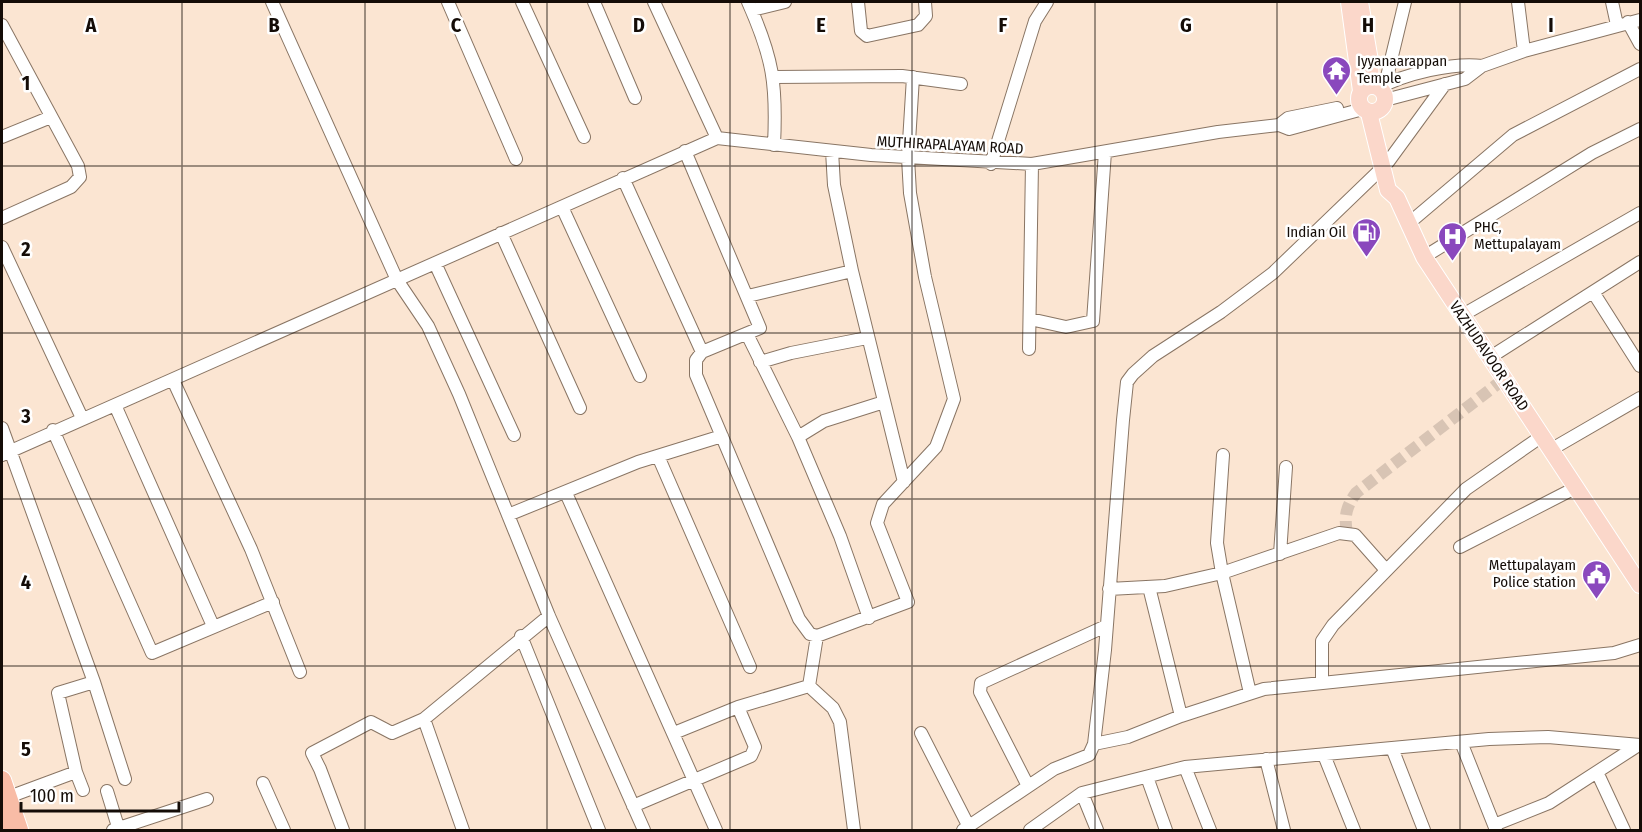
<svg xmlns="http://www.w3.org/2000/svg" width="1642" height="832" font-family="'Fira Sans Condensed',sans-serif">
	<style>
		.lines { fill: none; stroke-linecap: round; stroke-linejoin: round }
		.minor-tunnel { stroke: #d8c4b4; stroke-width: 12; stroke-dasharray: 12 6; stroke-linecap: butt }
		.minor-casing { stroke: #897564; stroke-width: 14 }
		.major-casing { stroke: #fff; stroke-width: 18 }
		.highway-casing { stroke: #fff; stroke-width: 20 }
		.minor { stroke: #fff; stroke-width: 12 }
		.major { stroke: #fbd7ca; stroke-width: 16 }
		.highway { stroke: #f8bca6; stroke-width: 18 }
		.grid { fill: none; stroke: #140c07; stroke-width: 1.5; stroke-opacity: 0.55 }
		.labels { text-anchor: middle; stroke-width: 5; stroke-linejoin: round; paint-order: stroke }
		.poi-label { font-size: 15px; fill: #140c07; stroke: #fff; text-anchor: start }
		.street-label { font-size: 15px; fill: #140c07; stroke: #fff }
		.grid-label { font-size: 20px; text-anchor: middle; font-weight: bold; fill: #140c07; stroke: #fff; stroke-width: 5; stroke-linejoin: round; paint-order: stroke }
	</style>
	<rect width="100%" height="100%" fill="#fbe5d2"/>
	<g class="lines">
		<path class="minor-tunnel" d="M1347,533C1344,516 1346,507 1356,493L1504,379"/>
		<defs>
			<path id="minor" d="M272,2L397,280L428,326L459,394L549,616L644,830
				M448,2L516,159
				M522,2L584,137
				M594,2L635,98
				M654,2L717,138
				M748,2C773,58 777,84 774,145
				M858,2L861,31L867,36L918,25L926,16L925,2
				M1518,2L1524,51
				M1612,2L1617,25
				M752,10L785,2
				M1628,22L1640,44
				M2,25L78,166L80,177L71,187L2,218
				M775,77L902,76L961,84
				M1385,85L1405,2
				M1379,88C1404,74 1454,62 1482,66
				M1385,100L1465,79L1482,66L1524,51L1640,20
				M1279,125L1288,118L1337,108
				M2,137L51,117
				M685,151L760,328L702,352L696,360V375L799,619L810,634L817,636L908,602L877,523L883,504L936,447L954,399L925,277L910,193L908,158L913,77
				M832,151L834,185L852,271L904,482
				M1388,162L1445,84
				M991,164L1035,21L1047,2
				M623,178L702,352
				M562,207L640,376
				M1408,224L1513,135L1640,69
				M501,233L580,408
				M2,247L82,418
				M1424,257L1592,153L1640,129
				M435,263L514,435
				M1593,292L1640,366
				M748,296L852,271
				M1461,316L1640,213
				M1030,319L1066,327L1093,321L1105,152
				M747,334L798,437L840,536L869,618
				M1029,349L1032,164
				M1489,358L1640,262
				M760,362L791,353L867,338
				M173,380L251,549L300,672
				M115,405L213,626
				M2,428L94,682L125,779
				M53,430L152,653L273,602
				M798,437L824,421L884,402
				M1552,449L1640,398
				M2,455L717,138L871,155L1032,164L1218,132L1279,125L1289,129L1363,109
				M1223,455L1217,543L1222,573L1250,693
				M658,456L750,667
				M566,493L716,830
				M508,515L638,462L722,436
				M1460,547L1577,487
				M1280,554L1286,467
				M1149,587L1181,716
				M1109,589L1165,586L1222,573L1339,533L1355,535L1386,570
				M521,636L599,830
				M1322,682V641L1333,625L1466,489L1542,436
				M809,686L833,708L840,722L854,830
				M809,686L817,636
				M424,719L463,830
				M674,733L738,707L809,686
				M921,733L969,827
				M1461,742L1496,830
				M1094,744L1128,737L1181,716L1264,689L1614,653L1640,645
				M1392,748L1424,830
				M1324,755L1354,830
				M1266,759L1284,830
				M1185,767L1210,830
				M1597,772L1624,830
				M1147,777L1166,830
				M263,783L284,830
				M1028,786L980,692L981,683L1106,626
				M83,790L76,772L58,693L94,682
				M107,791L119,830
				M1082,793L1097,830
				M6,798L76,772
				M633,806L751,756L755,747L738,707
				M1494,825L1549,803L1637,746
				M113,830L207,799
				M343,830L320,769L312,753L371,722L392,733L424,719L549,616
				M963,830L1054,769L1089,755L1094,744L1105,650L1123,420L1127,382L1133,374L1153,356L1221,312L1273,273L1381,169
				M1030,830L1082,793L1185,767L1489,739L1548,737L1640,745"/>
			<path id="major" d="M1349,2L1361,91
				M1360,2L1370,61L1371,86
				M1359 99a13 13 0 1 1 26 0a13 13 0 1 1-26 0Z
				M1369,113L1388,190L1397,198L1424,257L1640,585"/>
			<path id="highway" d="M2,780L19,830
				M2,820L5,830"/>
		</defs>
		<use href="#minor" class="minor-casing"/>
		<use href="#major" class="major-casing"/>
		<use href="#highway" class="highway-casing"/>
		<use href="#minor" class="minor"/>
		<use href="#major" class="major"/>
		<use href="#highway" class="highway"/>
	</g>
	<path class="grid" d="M182,2V830M365,2V830M547,2V830M730,2V830M912,2V830M1095,2V830M1277,2V830M1460,2V830M2,166H1640M2,333H1640M2,499H1640M2,666H1640"/>
	<defs>
		<symbol id="temple-pin" viewBox="-11 -11 22 30"><path d="M0 17L-7.5 6A9.5 9.5 0 1 1 7.5 6Z" fill="#8a48bd" stroke="#fff"/><path d="M0-6L5-2H3V0L6.5 2.5H4V6H1.5V3h-3V6H-4V2.5H-6.5L-3 0V-2H-5Z" fill="#fff"/></symbol>
		<symbol id="fuel-pin" viewBox="-11 -11 22 30"><path d="M0 17L-7.5 6A9.5 9.5 0 1 1 7.5 6Z" fill="#8a48bd" stroke="#fff"/><path d="M-5.5-6h7V0h2V4h1.3V-2.5L3-4.5l.8-.8L6-3V5H2.5V1h-1V6h-7ZM-4.2-4.7v3.2H.2V-4.7Z" fill="#fff"/></symbol>
		<symbol id="hospital-pin" viewBox="-11 -11 22 30"><path d="M0 17L-7.5 6A9.5 9.5 0 1 1 7.5 6Z" fill="#8a48bd" stroke="#fff"/><path d="M-5-5h3v3.5h4V-5h3V5h-3V1.5h-4V5h-3Z" fill="#fff"/></symbol>
		<symbol id="civic-pin" viewBox="-11 -11 22 30"><path d="M0 17L-7.5 6A9.5 9.5 0 1 1 7.5 6Z" fill="#8a48bd" stroke="#fff"/><path d="M-.6-6.5H3V-4.5H.6V-3L4-1V1h2V6H-6V1h2V-1L-.6-3ZM-1.2 2.5V6h2.4V2.5Z" fill="#fff"/></symbol>
	</defs>
	<g fill-rule="evenodd">
		<use href="#temple-pin" x="1320" y="54" width="33" height="45"/>
		<use href="#fuel-pin" x="1350" y="216" width="33" height="45"/>
		<use href="#hospital-pin" x="1436" y="220" width="33" height="45"/>
		<use href="#civic-pin" x="1580" y="558" width="33" height="45"/>
	</g>
	<g class="labels">
		<g class="poi-label">
			<text x="1357" y="66">Iyyanaarappan<tspan x="1357" dy="17">Temple</tspan></text>
			<text x="1474" y="232">PHC,<tspan x="1474" dy="17">Mettupalayam</tspan></text>
			<text x="1346" y="237" text-anchor="end">Indian Oil</text>
			<text x="1576" y="570" text-anchor="end">Mettupalayam<tspan x="1576" dy="17">Police station</tspan></text>
		</g>
		<g class="street-label">
			<text transform="translate(950 145) rotate(3)" y="5">MUTHIRAPALAYAM ROAD</text>
			<text transform="translate(1489 356) rotate(56)" y="5">VAZHUDAVOOR ROAD</text>
		</g>
	</g>
	<g class="grid-label">
		<text x="91" y="32">A</text>
		<text x="274" y="32">B</text>
		<text x="456" y="32">C</text>
		<text x="639" y="32">D</text>
		<text x="821" y="32">E</text>
		<text x="1003" y="32">F</text>
		<text x="1186" y="32">G</text>
		<text x="1368" y="32">H</text>
		<text x="1551" y="32">I</text>
		<text x="26" y="90">1</text>
		<text x="26" y="256">2</text>
		<text x="26" y="423">3</text>
		<text x="26" y="589">4</text>
		<text x="26" y="756">5</text>
	</g>
	<rect width="1642" height="832" fill="none" stroke="#140c07" stroke-width="6"/>
	<path d="M21 802v9h158v-9" fill="none" stroke="#140c07" stroke-width="3"/>
	<text x="30" y="802" font-size="18" fill="#140c07" stroke="#ffffff" stroke-width="4.5" paint-order="stroke">100 m</text>
</svg>
